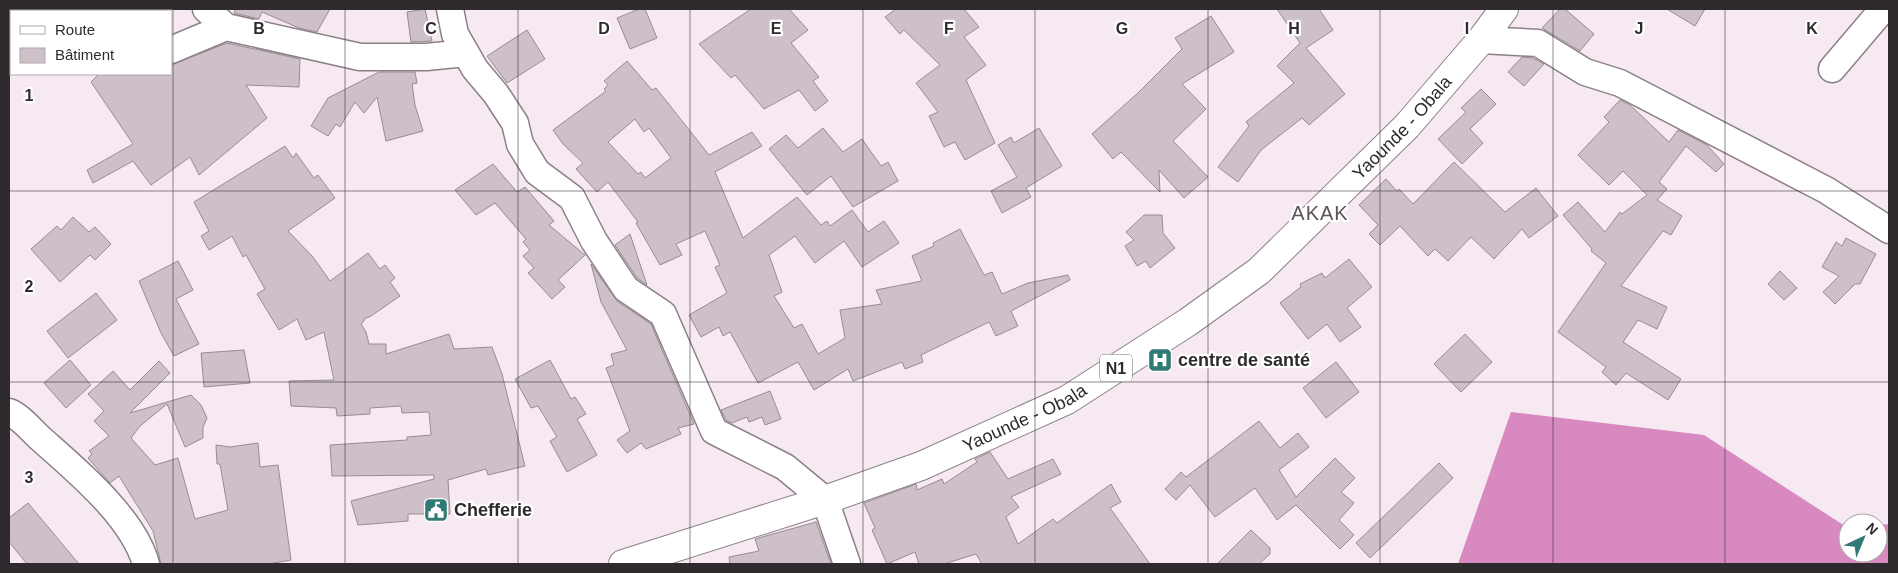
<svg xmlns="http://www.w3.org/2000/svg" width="1898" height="573" font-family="Arial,sans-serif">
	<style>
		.forest { fill: #d889bf }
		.building { fill: #cdc0c8; stroke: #988c94; fill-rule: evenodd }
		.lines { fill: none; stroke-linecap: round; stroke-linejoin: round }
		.minor-casing { stroke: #8c8088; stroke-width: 29 }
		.highway-casing { stroke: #8c8088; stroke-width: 30 }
		.minor { stroke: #fff; stroke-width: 26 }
		.highway { stroke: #fff; stroke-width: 28 }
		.grid { fill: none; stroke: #2f2a2d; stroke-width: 1; stroke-opacity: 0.55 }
		.labels { text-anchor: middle; stroke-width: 4.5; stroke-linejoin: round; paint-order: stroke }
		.shield { fill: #fff; stroke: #6d6a6c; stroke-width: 1 }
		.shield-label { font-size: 16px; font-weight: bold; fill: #2f2a2d }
		.street-label { font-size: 18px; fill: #2f2a2d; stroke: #fff }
		.poi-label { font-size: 18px; font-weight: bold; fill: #2f2a2d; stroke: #fff; text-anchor: start }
		.quarter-label { font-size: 20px; letter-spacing: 1px; fill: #5e535b; stroke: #fff }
		.grid-label { font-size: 16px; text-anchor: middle; font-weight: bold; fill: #2f2a2d; stroke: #fff; stroke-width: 4.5; stroke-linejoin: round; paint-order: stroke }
	</style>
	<rect width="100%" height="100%" fill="#f6e9f1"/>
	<path class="forest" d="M1511,412L1704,435L1848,528V553H1878V525L1889,524V564H1458Z"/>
	<path class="building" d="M235,9H330L317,32L299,28L262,12L259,19L234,13Z
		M425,9L432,41L411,42L407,12Z
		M639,9H645L657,38L630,49L617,18Z
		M751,9H789L808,30L791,43L819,77L813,81L828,101L815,111L799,90L764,109L735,75L731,78L699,44Z
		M896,9H964L979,27L964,37L986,65L966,80L995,143L965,160L955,142L944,147L929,116L938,112L916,83L940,65L904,30L900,34L885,17Z
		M1277,9H1319L1333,30L1306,48L1345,94L1309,125L1302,118L1261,150L1238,182L1218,167L1249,126L1246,122L1294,83L1277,66L1300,43Z
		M1560,9H1565L1594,34L1580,51L1542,28Z
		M1667,9H1705L1695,26Z
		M1211,16L1234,52L1182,84L1206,109L1173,141L1208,177L1184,198L1159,170L1160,192L1121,152L1113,159L1092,134L1139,92L1182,49L1175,38Z
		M527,30L545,59L507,83L487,56Z
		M227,43L300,59L299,87L246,85L267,118L199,175L190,157L151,185L133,161L93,183L87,170L133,144L91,82L99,74H171V65Z
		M1522,57L1533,58L1544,64L1524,86L1508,72Z
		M627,61L652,90L656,88L709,155L752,132L762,146L715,172L743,238L797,197L821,225L827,221L830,226L852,210L868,232L884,221L899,243L862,267L844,241L815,263L795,236L769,255L782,292L774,296L794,328L802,324L818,354L845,338L840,310L882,304L876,290L922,281L912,256L934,246L933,243L960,229L984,275L992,272L1002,294L1028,283L1068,275L1070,280L1011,311L1018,326L996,336L989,322L921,355L923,362L905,369L902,362L853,381L848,369L814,390L798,362L758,383L730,332L723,336L719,327L701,337L689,315L727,293L715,267L720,265L705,231L676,244L682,255L660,265L636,223L638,222L608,182L597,192L576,169L583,163L563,144L553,130L606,91L604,89L608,85L604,81ZM635,119L644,132L649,128L671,158L645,178L641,172L638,174L608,142Z
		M379,72H415L417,83L412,84L415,105L423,131L386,141L377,97L364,113L355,102L340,127L336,124L328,136L311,126L328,98Z
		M1481,89L1496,104L1470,129L1483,143L1462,164L1438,139L1466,112L1461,108Z
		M1620,100L1630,105L1669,142L1678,130L1707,145L1724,164L1716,172L1686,146L1659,182L1667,189L1657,200L1682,216L1671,235L1663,231L1621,286L1667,307L1657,329L1638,320L1623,342L1681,379L1668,400L1626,373L1616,385L1602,372L1606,367L1558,332L1606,263L1591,251L1592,249L1563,215L1578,202L1605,232L1620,212L1622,214L1647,195L1623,171L1609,185L1578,155L1609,122L1604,117Z
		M823,128L843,152L862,139L881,166L888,162L898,181L853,207L831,176L807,195L769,149L786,135L798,148Z
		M1039,128L1062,166L1026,188L1031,197L1002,213L991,191L1017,177L998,145L1011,137L1014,143Z
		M285,146L293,158L296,153L314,178L318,175L335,198L288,231L313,257L330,281L368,253L380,269L385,265L395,278L390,282L400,296L371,316L364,319V321L361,324L366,332L369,344H386V354L449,334L454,349L492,347L502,374L525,466L488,475L486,469L448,480L450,514H408V521L358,525L351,501L434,479V475L332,476L330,445L407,440V437L431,435L429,412L402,413L401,406L370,408V414L337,416L336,408L291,406L289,381L334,380L324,332L306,340L297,319L279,330L257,294L265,289L246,255L243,257L232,236L209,250L201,236L209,231L194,202Z
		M1454,162L1505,212L1536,188L1558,216L1529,238L1522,229L1494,259L1471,237L1448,261L1435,249L1428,256L1400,226L1380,245L1369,234L1378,225L1359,205L1386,179L1397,191L1399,189L1413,204Z
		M493,164L517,192L525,187L554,221L549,225L585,255L558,280L565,287L552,299L528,273L534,268L523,256L530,250L523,242L526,239L495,203L476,215L455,190Z
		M1144,215H1162L1163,233L1175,248L1150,268L1146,261L1137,266L1125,246L1134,240L1126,232Z
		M73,217L89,232L95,227L111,244L95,260L90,255L60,282L31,249L57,226L61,230Z
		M630,234L647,285L637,278L615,245Z
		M1846,238L1876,254L1860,284H1855L1835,304L1823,292L1839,276L1822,267L1836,242L1842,246Z
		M1349,259L1372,287L1347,308L1361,327L1340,342L1327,324L1308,339L1280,303L1301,287L1300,284L1322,273L1325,278Z
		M178,261L193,290L176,299L199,344L174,356L161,333L139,281Z
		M591,264L617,301L651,324L694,424L678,428L681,434L646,449L641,443L627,453L617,440L630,431L606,368L614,365L611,354L627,350L601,302Z
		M1780,271L1797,288L1784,300L1768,284Z
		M96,293L117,320L68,358L47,331Z
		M1465,334L1492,362L1461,392L1434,364Z
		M244,350L250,383L204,387L201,353Z
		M70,360L91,385L66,408L44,383Z
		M550,360L571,399L575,397L586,414L577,419L597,455L567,472L550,441L557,437L538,406L531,408L515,379Z
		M159,361L170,373L130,413L191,395L201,405L207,418L203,427V438L185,447L167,404L140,426L131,438L155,465L178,458L195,519L228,510L220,464H217L216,445L230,447L258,443L260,467L278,465L291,560L268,564H161L153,531L119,476L110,483L88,458L92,454L89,451L109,436L94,421L104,411L88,394L113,371L130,390Z
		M1336,362L1359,392L1326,418L1303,388Z
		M770,391L781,419L765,425L762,417L749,422L747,417L732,423L726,420L721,410Z
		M1259,421L1280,448L1298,433L1309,447L1279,470L1296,497L1335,458L1355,478L1341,492L1354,503L1339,520L1354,535L1340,549L1296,505L1277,520L1255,488L1215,517L1190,485L1176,500L1165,489L1181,472L1186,477Z
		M990,452L1008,479L1053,459L1061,474L1011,497L1019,507L1006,517L1018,544L1053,519L1057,523L1111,484L1121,502L1110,508L1150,564H982L976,554L944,564H919L915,552L887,564L872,530L875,528L864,503L916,484L917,490L942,479L944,484L977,462L975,459Z
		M1439,463L1453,478L1370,558L1356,543Z
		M28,503L79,564H27L9,542V518Z
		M816,522L831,564H730L729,557L759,551L755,539Z
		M1251,530L1270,548V554L1259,564H1217Z"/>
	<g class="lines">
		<defs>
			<path id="minor" d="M206,9L226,27
				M450,9L455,34L475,69L496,94L515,123L520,144L537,172L572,198L594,241L626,289L663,314L714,431L785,467L825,500L847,564
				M1481,40L1538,43L1585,72L1620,83L1826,190L1889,230
				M171,50L226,27L360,57H426L466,53
				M1832,69L1883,9
				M9,412C21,417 31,430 41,439C77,471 133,517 146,564"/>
			<g id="highway">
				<path id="s1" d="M623,564L825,500L921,466L1067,400L1188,322L1259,271L1407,126L1481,40L1504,9"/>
			</g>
		</defs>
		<use href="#minor" class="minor-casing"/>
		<use href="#highway" class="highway-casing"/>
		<use href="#minor" class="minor"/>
		<use href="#highway" class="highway"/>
	</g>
	<path class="grid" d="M173,9V564M345,9V564M518,9V564M690,9V564M863,9V564M1035,9V564M1208,9V564M1380,9V564M1553,9V564M1725,9V564M9,191H1889M9,382H1889"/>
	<defs>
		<symbol id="hospital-square" viewBox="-11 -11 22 22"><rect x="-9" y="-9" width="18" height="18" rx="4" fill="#317974" stroke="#fff"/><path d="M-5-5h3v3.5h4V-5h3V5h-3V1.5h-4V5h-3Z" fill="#fff"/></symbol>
		<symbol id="civic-square" viewBox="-11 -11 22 22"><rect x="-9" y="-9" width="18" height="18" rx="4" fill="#317974" stroke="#fff"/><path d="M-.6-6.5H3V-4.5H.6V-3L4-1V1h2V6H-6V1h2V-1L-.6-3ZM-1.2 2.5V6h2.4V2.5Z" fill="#fff"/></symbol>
	</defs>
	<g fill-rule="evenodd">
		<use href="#hospital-square" x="1146" y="346" width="28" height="28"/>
		<use href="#civic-square" x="422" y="496" width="28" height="28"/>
	</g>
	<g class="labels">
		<rect class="shield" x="1100" y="354.5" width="32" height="27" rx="4"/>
		<g class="shield-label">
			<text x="1116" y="374">N1</text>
		</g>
		<g class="street-label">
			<text dy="6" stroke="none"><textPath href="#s1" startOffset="908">Yaounde - Obala</textPath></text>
			<text dy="6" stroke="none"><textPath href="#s1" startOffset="428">Yaounde - Obala</textPath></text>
		</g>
		<g class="poi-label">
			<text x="1178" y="366">centre de santé</text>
			<text x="454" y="516">Chefferie</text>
		</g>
		<g class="quarter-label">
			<text x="1320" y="220">AKAK</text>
		</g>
	</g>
	<g class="grid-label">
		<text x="259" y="34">B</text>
		<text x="431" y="34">C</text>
		<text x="604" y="34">D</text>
		<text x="776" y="34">E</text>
		<text x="949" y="34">F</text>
		<text x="1122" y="34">G</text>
		<text x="1294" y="34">H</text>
		<text x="1467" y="34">I</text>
		<text x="1639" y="34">J</text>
		<text x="1812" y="34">K</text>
		<text x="29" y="101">1</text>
		<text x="29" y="292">2</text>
		<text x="29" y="483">3</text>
	</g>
	<rect width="1898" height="573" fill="none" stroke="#2f2a2d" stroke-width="20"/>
	<rect x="10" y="10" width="162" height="65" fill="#ffffff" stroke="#acaaab"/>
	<rect x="20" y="26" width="25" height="8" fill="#ffffff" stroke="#acaaab"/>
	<text x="55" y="35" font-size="15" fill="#2f2a2d">Route</text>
	<rect x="20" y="48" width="25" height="15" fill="#cdc0c8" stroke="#acaaab"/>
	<text x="55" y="60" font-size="15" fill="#2f2a2d">Bâtiment</text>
	<g transform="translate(1863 538) rotate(44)"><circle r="24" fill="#ffffff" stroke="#acaaab"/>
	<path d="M0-4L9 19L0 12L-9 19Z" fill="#317974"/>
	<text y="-8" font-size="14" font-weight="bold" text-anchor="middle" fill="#2f2a2d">N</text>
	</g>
</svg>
